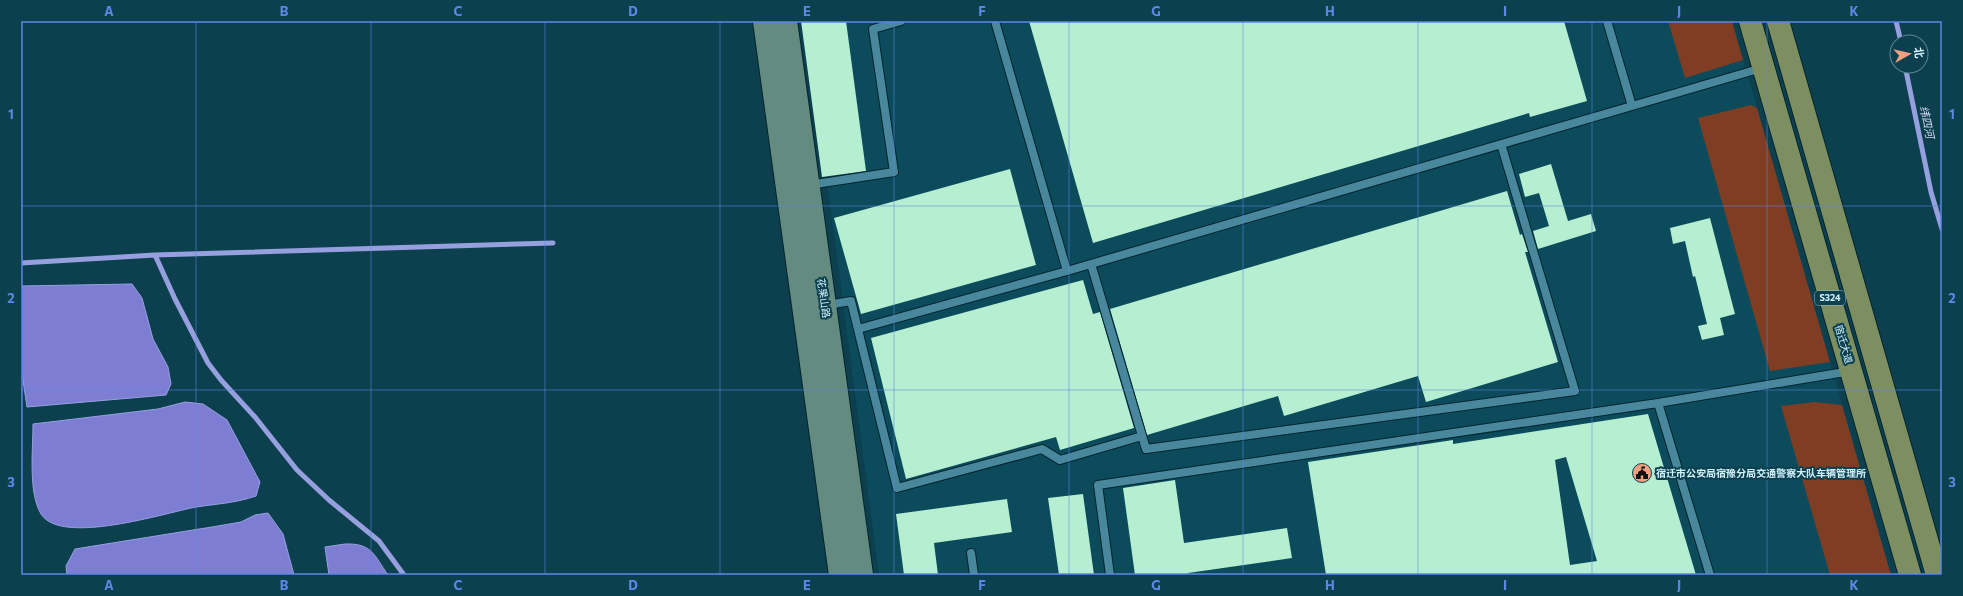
<svg xmlns="http://www.w3.org/2000/svg" width="1963" height="596" font-family="Commissioner,'Noto Sans SC',sans-serif">
	<style>
		.built { fill: #0b4b5c }
		.green { fill: #7f3d23 }
		.water { fill: #7d7ed3; stroke: #96a0df }
		.lines { fill: none; stroke-linecap: round; stroke-linejoin: round }
		.stream { stroke: #96a0df; stroke-width: 5 }
		.building { fill: #b5eed0; fill-rule: evenodd }
		.lane-casing { stroke: #03252f; stroke-width: 10 }
		.secondary-casing { stroke: #03252f; stroke-width: 24 }
		.primary-casing { stroke: #03252f; stroke-width: 24 }
		.lane { stroke: #49879c; stroke-width: 8 }
		.secondary { stroke: #638b7f; stroke-width: 22 }
		.primary { stroke: #7d8e61; stroke-width: 22 }
		.grid { fill: none; stroke: #5c87e5; stroke-width: 1; stroke-opacity: 0.55 }
		.labels { text-anchor: middle; stroke-width: 4; stroke-linejoin: round; paint-order: stroke }
		.shield { fill: #0d404f; stroke: #97bcc8; stroke-width: 1 }
		.shield-label { font-size: 9px; font-weight: bold; fill: #d2f1fc }
		.street-label { font-size: 10px; fill: #d2f1fc; stroke: #0d404f }
		.poi-label { font-size: 10px; font-weight: bold; fill: #d2f1fc; stroke: #0d404f; text-anchor: start }
		.water-label { font-size: 11px; font-style: italic; fill: #dcdef5; stroke: #0d404f }
		.neatline { fill: none; stroke: #5c87e5; stroke-width: 1.5 }
		.grid-label { font-size: 13px; text-anchor: middle; font-weight: bold; fill: #5c87e5 }
	</style>
	<rect width="100%" height="100%" fill="#0d404f"/>
	<path class="built" d="M806,21H1732L1891,575H879Z"/>
	<path class="green" d="M1668,21H1732L1743,60L1685,78Z
		M1751,105L1757,108L1830,362L1770,371L1698,118Z
		M1815,402L1842,405L1891,575H1830L1781,406Z"/>
	<path class="water" d="M132,284L142,298L153,339L168,367L171,384L166,395L27,407L21,367V286Z
		M185,402L203,404L227,420L260,482L256,496C236,503 216,504 196,507C165,513 61,546 41,514C28,492 33,450 33,424L158,409Z
		M268,513L283,534L294,575H67L66,566L75,549L218,526L241,522L255,515Z
		M345,544C372,543 374,555 388,575H329L325,547Z"/>
	<g class="lines">
		<path class="stream" d="M1896,21L1901,42
			M1905,66L1931,192L1942,229
			M155,255L175,299L208,363L221,380L255,417L297,470L329,500L379,541L404,575
			M21,263L155,255L553,243"/>
	</g>
	<path class="building" d="M801,21H846L866,171L822,177Z
		M1029,21H1564L1587,101L1530,117L1529,113L1093,243Z
		M1551,164L1568,221L1591,214L1596,231L1538,249L1533,231L1549,226L1539,193L1525,197L1519,174Z
		M1010,169L1036,265L861,314L834,218Z
		M1507,191L1520,235L1522,234L1528,252H1525L1558,362L1426,402L1418,376L1284,416L1278,396L1147,435L1110,309Z
		M1710,218L1735,314L1720,318L1724,335L1702,340L1698,326L1707,324L1695,276L1693,277L1685,241L1673,244L1670,228Z
		M1083,280L1093,314L1100,312L1134,428L1060,450L1056,437L906,479L871,338Z
		M1648,414L1696,575H1326L1308,462L1453,440V444ZM1566,457L1597,561L1570,565L1555,460Z
		M1175,480L1184,543L1287,528L1292,558L1188,573V575H1135L1123,488Z
		M1083,494L1094,575H1059L1048,498Z
		M1007,499L1012,532L934,543L938,575H904L896,514Z"/>
	<g class="lines">
		<defs>
			<path id="lane" d="M995,21L1067,271L1632,106L1607,21
				M1632,106L1762,68
				M809,185L894,172L873,29L901,21
				M1091,264L1146,449L1575,391L1501,144
				M827,305L851,301L897,488L1042,449L1060,460L1142,436
				M858,329L1067,271
				M1658,403L1851,371
				M971,553L974,575
				M1110,575L1098,485L1658,403L1710,575"/>
			<path id="secondary" d="M764,21L840,575
				M786,21L862,575"/>
			<path id="primary" d="M1750,21L1910,575
				M1778,21L1937,575"/>
		</defs>
		<use href="#lane" class="lane-casing"/>
		<use href="#secondary" class="secondary-casing"/>
		<use href="#primary" class="primary-casing"/>
		<use href="#lane" class="lane"/>
		<use href="#secondary" class="secondary"/>
		<use href="#primary" class="primary"/>
	</g>
	<path class="grid" d="M196,21V575M371,21V575M545,21V575M720,21V575M894,21V575M1069,21V575M1243,21V575M1418,21V575M1592,21V575M1767,21V575M21,206H1942M21,390H1942"/>
	<defs>
		<symbol id="civic-disc" viewBox="-11 -11 22 22"><circle r="9.5" fill="#f2a081" stroke="#0d404f"/><path d="M-.6-6.5H3V-4.5H.6V-3L4-1V1h2V6H-6V1h2V-1L-.6-3ZM-1.2 2.5V6h2.4V2.5Z" fill="#111"/></symbol>
	</defs>
	<g fill-rule="evenodd">
		<use href="#civic-disc" x="1631" y="462" width="22" height="22"/>
	</g>
	<g class="labels">
		<rect class="shield" x="1815" y="291" width="30" height="14" rx="3"/>
		<g class="shield-label">
			<text x="1830" y="301">S324</text>
		</g>
		<g class="street-label">
			<text transform="translate(824 298) rotate(82)" y="4">花果山路</text>
			<text transform="translate(1844 344) rotate(74)" y="4">宿迁大道</text>
		</g>
		<g class="poi-label">
			<text x="1656" y="477">宿迁市公安局宿豫分局交通警察大队车辆管理所</text>
		</g>
		<g class="water-label">
			<text transform="translate(1927 122) rotate(78)" y="4">纬四河</text>
		</g>
	</g>
	<rect width="1963" height="596" fill="none" stroke="#0d404f" stroke-width="44"/>
	<g transform="translate(1909 54) rotate(82)"><circle r="19" fill="#0d404f" stroke="#5c8794"/>
	<path d="M0-3L7 15L0 10L-7 15Z" fill="#f2a081"/>
	<text y="-6" font-size="11" font-weight="bold" text-anchor="middle" fill="#d2f1fc">北</text>
	</g>
	<rect x="22" y="22" width="1919" height="552" class="neatline"/>
	<g class="grid-label">
		<text x="109" y="16">A</text>
		<text x="284" y="16">B</text>
		<text x="458" y="16">C</text>
		<text x="633" y="16">D</text>
		<text x="807" y="16">E</text>
		<text x="982" y="16">F</text>
		<text x="1156" y="16">G</text>
		<text x="1330" y="16">H</text>
		<text x="1505" y="16">I</text>
		<text x="1679" y="16">J</text>
		<text x="1854" y="16">K</text>
		<text x="11" y="119">1</text>
		<text x="1952" y="119">1</text>
		<text x="11" y="303">2</text>
		<text x="1952" y="303">2</text>
		<text x="11" y="487">3</text>
		<text x="1952" y="487">3</text>
		<text x="109" y="590">A</text>
		<text x="284" y="590">B</text>
		<text x="458" y="590">C</text>
		<text x="633" y="590">D</text>
		<text x="807" y="590">E</text>
		<text x="982" y="590">F</text>
		<text x="1156" y="590">G</text>
		<text x="1330" y="590">H</text>
		<text x="1505" y="590">I</text>
		<text x="1679" y="590">J</text>
		<text x="1854" y="590">K</text>
	</g>
</svg>
